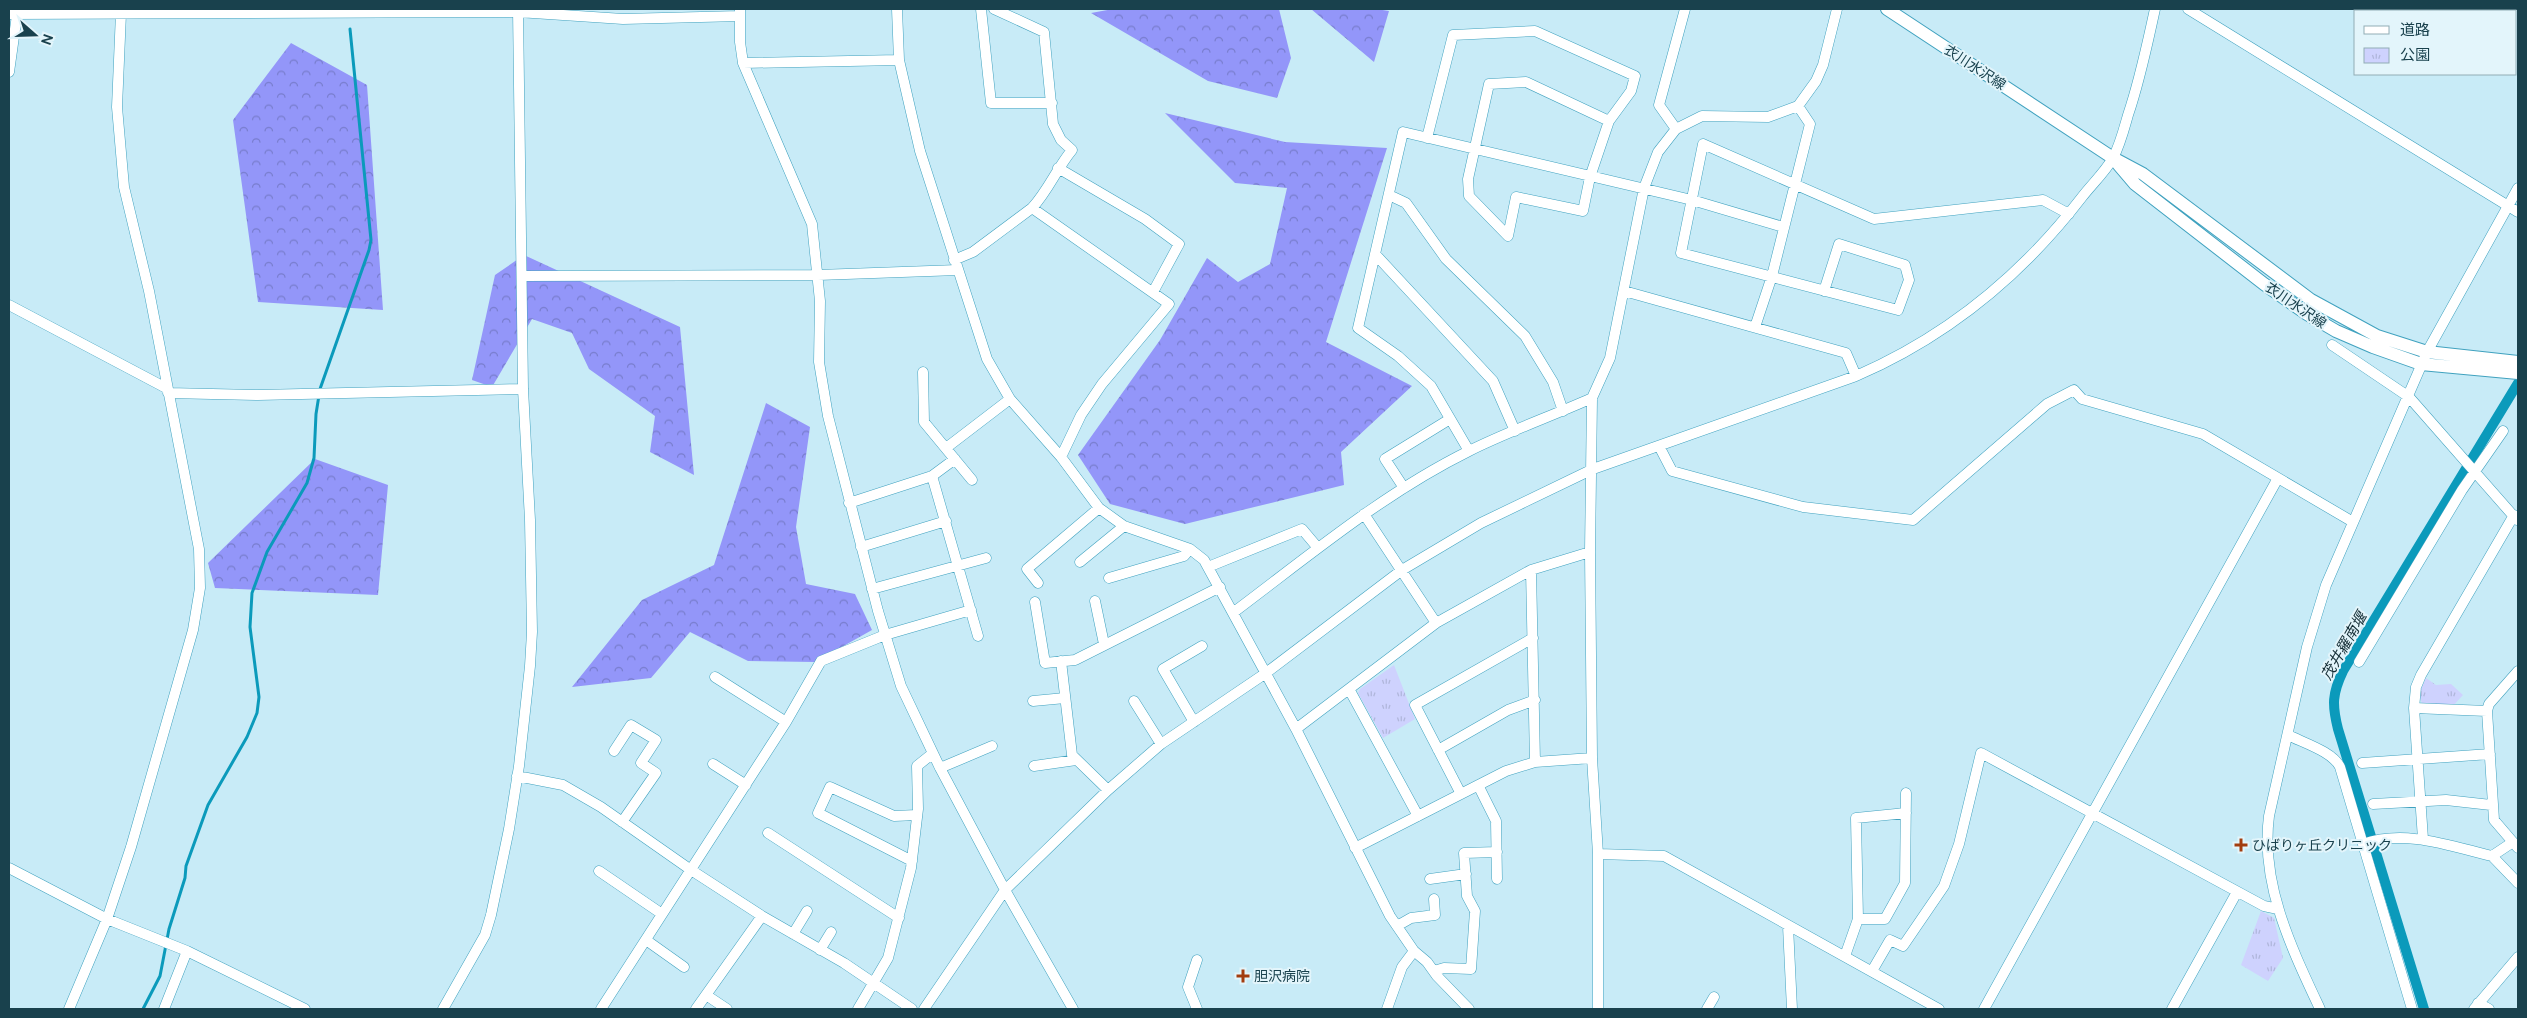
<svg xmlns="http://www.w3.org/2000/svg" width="2527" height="1018" font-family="'DM Sans','Noto Sans JP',sans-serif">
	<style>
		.forest { fill: url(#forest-crowns) }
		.park { fill: url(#park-tufts) }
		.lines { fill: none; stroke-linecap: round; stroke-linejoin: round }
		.stream { stroke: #0b9abb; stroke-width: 3 }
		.canal { stroke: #0b9abb; stroke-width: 10 }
		.minor-casing { stroke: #40a2bf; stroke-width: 11 }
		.major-casing { stroke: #40a2bf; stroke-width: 14 }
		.minor { stroke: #fff; stroke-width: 10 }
		.major { stroke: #fff; stroke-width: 12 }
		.poi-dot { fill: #a23d0f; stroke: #e3f5fb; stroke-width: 2 }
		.labels { text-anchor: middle; stroke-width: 4; stroke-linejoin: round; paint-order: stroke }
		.street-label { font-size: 14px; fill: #19414d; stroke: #e3f5fb }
		.poi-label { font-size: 14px; fill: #19414d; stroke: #e3f5fb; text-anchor: start }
		.water-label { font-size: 15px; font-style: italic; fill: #162f37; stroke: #e3f5fb }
	</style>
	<defs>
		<pattern id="forest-crowns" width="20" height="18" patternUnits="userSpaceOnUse" patternTransform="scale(1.25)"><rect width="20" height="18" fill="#9396f9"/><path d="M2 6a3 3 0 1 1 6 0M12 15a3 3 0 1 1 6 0" fill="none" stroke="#777ccc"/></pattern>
		<pattern id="park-tufts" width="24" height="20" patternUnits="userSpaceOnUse" patternTransform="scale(1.25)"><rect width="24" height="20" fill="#ced2fe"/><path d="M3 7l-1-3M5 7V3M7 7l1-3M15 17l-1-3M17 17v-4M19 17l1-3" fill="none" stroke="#b0b6db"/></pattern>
	</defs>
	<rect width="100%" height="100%" fill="#c8ebf7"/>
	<path class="forest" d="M1113,9H1279L1291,58L1277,98L1208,81L1091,13Z
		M1311,9H1376L1389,11L1374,62Z
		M291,43L367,85L383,310L258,302L233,120Z
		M1165,113L1285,142L1387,148L1326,342L1412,386L1341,452L1344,485L1185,524L1110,504L1078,455L1160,340L1207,258L1238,282L1270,264L1287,188L1235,183Z
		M524,255L680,327L694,475L650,452L655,416L589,369L572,333L532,319L492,387L472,380L495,275Z
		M766,403L810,427L796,527L806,584L855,594L872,630L815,662L748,661L690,632L651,678L572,687L642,600L714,565Z
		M315,459L388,485L378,595L215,588L208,563Z"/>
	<path class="park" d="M1394,665L1415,719L1383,738L1358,693L1360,689Z
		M2426,678L2436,685L2451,684L2463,695L2452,707L2422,704L2419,693Z
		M2261,911L2274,918L2283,958L2268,981L2241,965Z"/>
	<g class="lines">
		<path class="stream" d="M143,1009L160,976L169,929L185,878L186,866L208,805L247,737L257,713L259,697L250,627L252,593L267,552L307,483L314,458L316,414L320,389L369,250L371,240L350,29"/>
		<path class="canal" d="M2424,1009L2338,729C2332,705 2332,694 2343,671L2518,383"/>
		<defs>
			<path id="minor" d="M740,9V42L743,63L812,224L820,301L819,362L828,416L878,611L901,686L940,768L1005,890L1073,1009
				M897,9L899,60L920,151L987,359L1010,399L1061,457L1099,508L1124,526L1190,549L1204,560L1296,729L1390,916L1414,951L1427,962L1437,976L1469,1009
				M981,9L991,103H1052
				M2188,9L2518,212
				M9,14L518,12L623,19L740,16
				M743,63L899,60
				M9,72L17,15
				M1676,129L1659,105L1685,9
				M1427,138L1453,35L1535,31L1635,76L1631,91L1609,121L1590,177L1583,211L1516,197L1508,236L1469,196L1468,179L1489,84L1526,82L1609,121
				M1058,168L1145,219L1179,244L1153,292
				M1389,195L1406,203L1446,259L1525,336L1553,382L1563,411
				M1032,208L1169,304L1102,384L1081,415L1061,457
				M1375,254L1493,381L1515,431
				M954,260L973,252L1032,208C1048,191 1057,168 1072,150L1061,140L1053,124L1044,32L994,9
				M523,276L818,275L958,270
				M1624,291L1846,353L1856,376
				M1824,291L1839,244L1905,265L1909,280L1898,310L1681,253L1703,144L1874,219L2043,200L2069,214
				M9,305L168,389
				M1755,327L1772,276L1810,124L1798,106
				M2332,345L2409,397L2517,520
				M923,372L924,422L972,480
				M168,393L258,395L523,389
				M1659,446L1672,471L1803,507L1913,520L2047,404L2074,390L2082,399L2203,434L2353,522
				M946,448L1010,399
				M1469,451L1431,386L1398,356L1358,328L1403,132L1692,200L1783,227
				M955,459L932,476L978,636
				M1404,488L1385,459L1450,419
				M849,503L932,476
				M1364,514L1436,623
				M861,547L946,521
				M1080,562L1124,526
				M1208,567L1302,529L1318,548
				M1531,570L1535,762
				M1109,578L1184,556L1190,549
				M1038,583L1027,569L1099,508
				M872,589L986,558
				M1095,601L1104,644
				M1035,602L1045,663L1075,660L1220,587
				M1234,612C1310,555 1384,493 1469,451C1509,431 1552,416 1592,398
				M1061,661L1072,755L1108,790
				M2359,662L2462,490L2503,431
				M2518,671L2489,704L2487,711L2494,820L2518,848
				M715,677L786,722
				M1349,689L1418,816
				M1033,701L1065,698
				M1134,701L1161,744
				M2414,708L2487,711
				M1194,722L1163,669L1202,646
				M1296,729L1436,623L1531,570L1590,552
				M2288,735C2304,743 2333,752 2340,767L2412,1009
				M1438,750L1508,710L1535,700
				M614,751L631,725L656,740L641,763L656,773L622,822
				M2362,763L2490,754
				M713,764L746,785
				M1034,766L1076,760
				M940,768L992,746
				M517,776L563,785L601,807L691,870L762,916L844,963L912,1009
				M1478,785L1496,821L1497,879
				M1461,794L1415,705L1533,638
				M2373,804L2446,800L2491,805
				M768,833L899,918
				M2423,839L2414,708L2416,687L2421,675L2514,515
				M2363,844C2405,829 2450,846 2492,856L2513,842
				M1355,848L1506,771L1535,762L1592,758
				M1598,854L1664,856L1939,1009
				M2492,856L2518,883
				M912,861L818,813L830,787L894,816L917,815
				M9,868L107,919L187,951L305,1009
				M599,871L662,914
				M1430,879L1466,874
				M1858,919H1885L1905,883L1906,793
				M1397,926L1411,918L1435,915L1434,899
				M1788,926L1792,1009
				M793,934L807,911
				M646,940L684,967
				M820,950L831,932
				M1845,956L1858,919L1856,818L1906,813
				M1434,971L1444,968L1471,969L1475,911L1467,896L1464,853L1497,852
				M1872,971L1890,940L1903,946L1944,886L1959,844L1981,753L2264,906L2278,909
				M706,995L727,1009
				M2478,1003L2489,1009
				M69,1009L107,919L131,847L193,630L200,588L199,549L149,291L124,187L117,107L121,13
				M164,1009L187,951
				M443,1009L485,935L491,915L509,829L519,766L530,666L532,632L530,520L523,389L518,9
				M601,1009L786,722L821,661L885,635L971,610
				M696,1009L762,916
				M858,1009L888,958L911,868L918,809L917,766L932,754
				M924,1009L1005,890L1108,790L1161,744L1266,673L1402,570L1481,523L1593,469L1856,376C1946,337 2022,275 2082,197C2092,184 2105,172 2113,158C2120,145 2124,129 2128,115C2140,80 2147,45 2155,9
				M1197,1009L1188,987L1197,960
				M1387,1009L1402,967L1414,951
				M1598,1009V854L1592,758L1590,552L1592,398L1610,358L1644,188L1658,152L1676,129L1702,116L1768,117L1798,106L1816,81L1823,65L1837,9
				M1707,1009L1714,997
				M1984,1009L2278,478
				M2172,1009L2237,892
				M2320,1009C2292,949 2260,884 2269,816L2307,647L2326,585L2427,352L2518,188
				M2474,1009L2518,957"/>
			<path id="major" d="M1887,9L2113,158L2143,174L2311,300L2377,336L2427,352L2518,362
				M2118,164L2135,184L2264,284L2307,314L2336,331L2373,347L2421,364L2518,373"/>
		</defs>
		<use href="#minor" class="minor-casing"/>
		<use href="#major" class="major-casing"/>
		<use href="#minor" class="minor"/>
		<use href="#major" class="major"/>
	</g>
	<g class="poi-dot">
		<path d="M2238.5 837.5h5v5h5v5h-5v5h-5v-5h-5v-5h5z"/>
		<path d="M1240.5 968.5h5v5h5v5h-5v5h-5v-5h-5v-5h5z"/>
	</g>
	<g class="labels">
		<g class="street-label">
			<text transform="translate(1975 67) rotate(33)" y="5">衣川水沢線</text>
			<text transform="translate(2296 305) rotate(34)" y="5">衣川水沢線</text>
		</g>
		<g class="poi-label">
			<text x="2252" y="850">ひばりヶ丘クリニック</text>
			<text x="1254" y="981">胆沢病院</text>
		</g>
		<g class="water-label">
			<text transform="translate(2344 646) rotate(-60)" y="5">茂井羅南堰</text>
		</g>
	</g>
	<rect width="2527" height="1018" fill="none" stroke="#19414d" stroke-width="20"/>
	<rect x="2354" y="10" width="162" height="65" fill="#e3f5fb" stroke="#92adb5"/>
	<rect x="2364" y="26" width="25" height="8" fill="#ffffff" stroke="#92adb5"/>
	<text x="2400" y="35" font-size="15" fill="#19414d">道路</text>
	<rect x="2364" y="48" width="25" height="15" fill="url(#park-tufts)" stroke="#92adb5"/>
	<text x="2400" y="60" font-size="15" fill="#19414d">公園</text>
	<g transform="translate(35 35) rotate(110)" stroke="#e3f5fb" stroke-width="4" paint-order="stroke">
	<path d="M0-4L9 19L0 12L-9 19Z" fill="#19414d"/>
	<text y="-8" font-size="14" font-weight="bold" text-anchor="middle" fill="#19414d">N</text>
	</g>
</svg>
